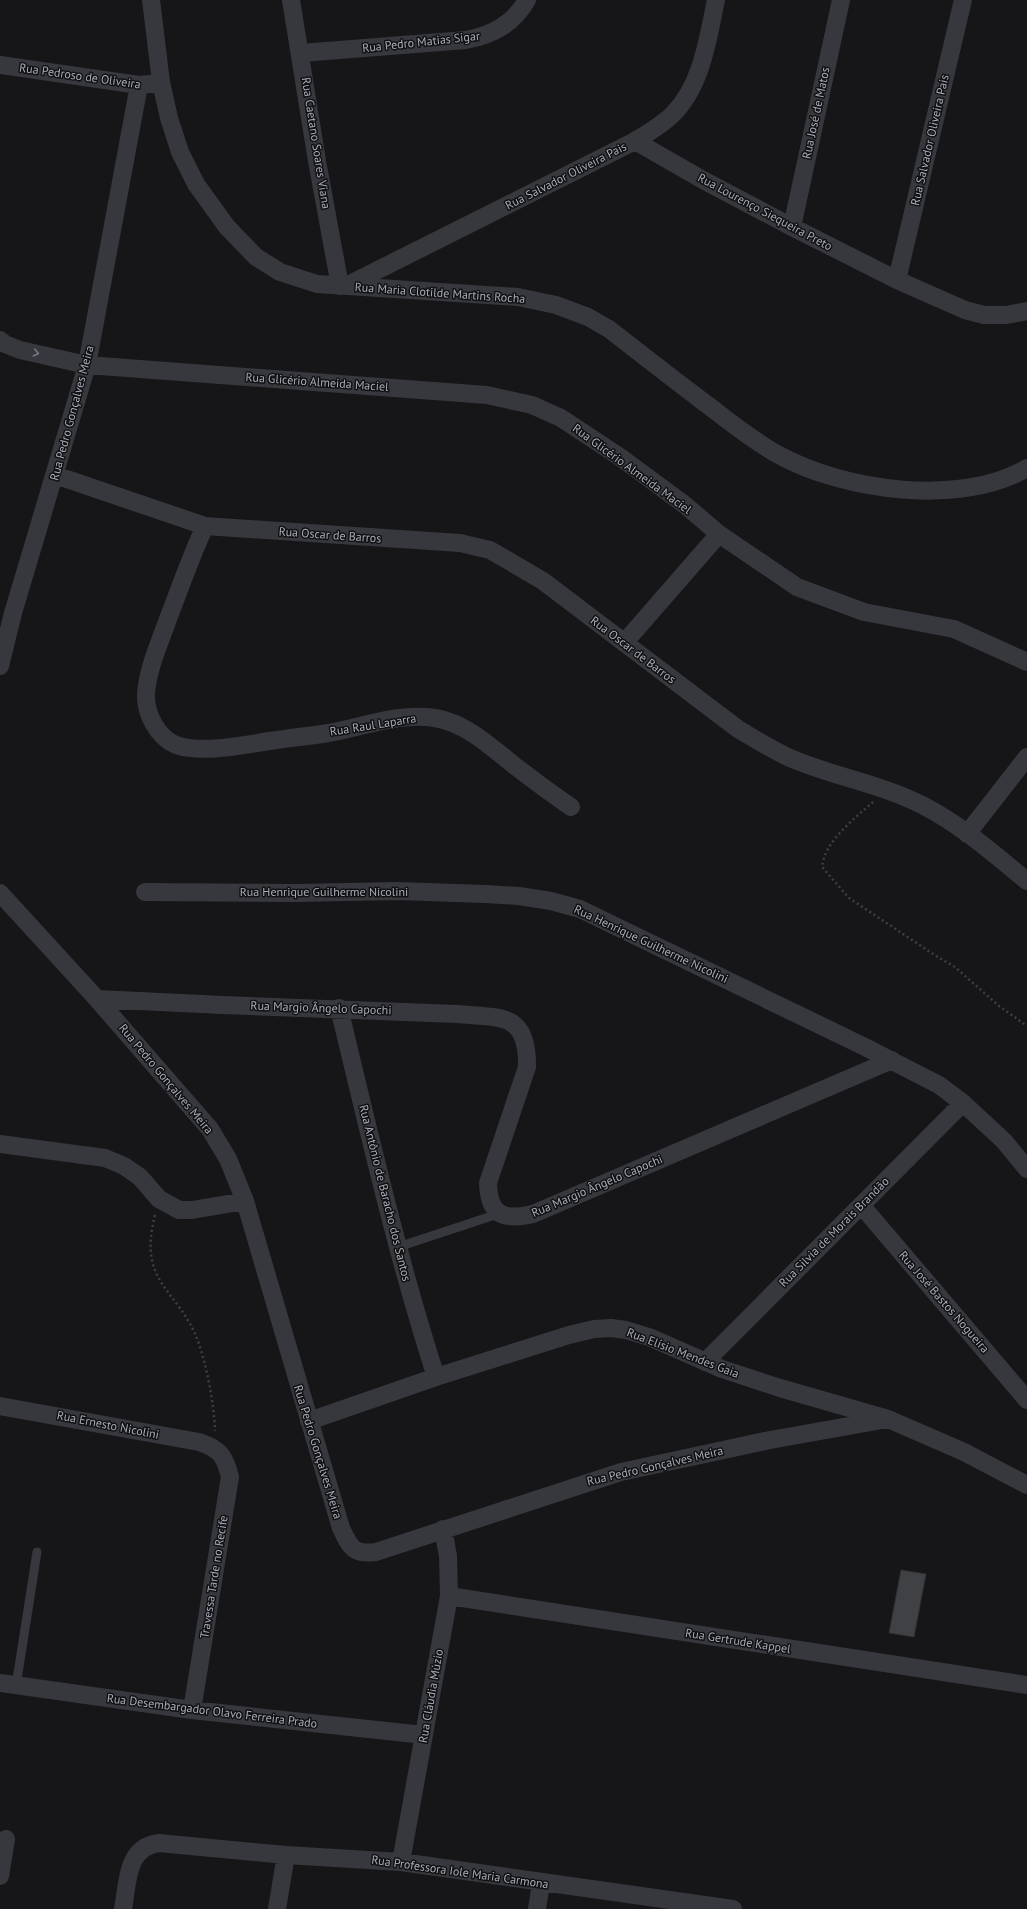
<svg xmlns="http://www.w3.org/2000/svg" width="1027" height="1909" font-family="'PT Sans',sans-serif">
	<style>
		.building { fill: #404145; stroke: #303034 }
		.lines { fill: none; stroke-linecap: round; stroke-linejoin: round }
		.path { stroke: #3d3f44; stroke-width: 2.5; stroke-dasharray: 2 3; stroke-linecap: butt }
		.lane { stroke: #37383d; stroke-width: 9 }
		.street { stroke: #37383d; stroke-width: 18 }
		.oneway { stroke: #757881 }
		.labels { text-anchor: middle; stroke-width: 3; stroke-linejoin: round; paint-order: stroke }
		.street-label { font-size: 12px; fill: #a8adb8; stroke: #111113 }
	</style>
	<rect width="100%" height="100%" fill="#161618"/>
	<path class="building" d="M901,1570L926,1574L914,1637L889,1633Z"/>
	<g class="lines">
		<path class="path" d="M873,802C855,818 824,842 822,867L849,898L936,956L955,967L999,1006L1027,1026
			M155,1215C137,1284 178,1288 198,1341C207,1367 214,1403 215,1431"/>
		<path class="lane" d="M398,1247L498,1214
			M16,1686L37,1552"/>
		<path class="street" d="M151,0L161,82L169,118L180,152L196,184L227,227L256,257L280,272L317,284L518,297L556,305L588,317L609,329C641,354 673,379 705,403C729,421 753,441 779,455C844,491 961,507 1027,468
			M291,0L317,161L340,286
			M301,53L466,40C493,35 513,24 527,0
			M0,65L139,85L150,84
			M635,141L703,180L792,227L897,280L965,310L984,315H1006L1027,311
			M792,227L841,0
			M897,280L963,0
			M346,286L635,141C648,133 662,125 673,114C702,85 708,38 716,0
			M0,340L5,344L20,350L87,365L487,395L532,405L561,418L620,457L685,505L719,534L797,587L864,612L954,629L1027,662
			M55,475L205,526
			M624,643L719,534
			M0,666L13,613L87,365L139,85
			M571,807C552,794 533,780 515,766C491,747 466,723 435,718C400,712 363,727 329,733C309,736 289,738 270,741C243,745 202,754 176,745C157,737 145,713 146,693C148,668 160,642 168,619C180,588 191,556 205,526L460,543L490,550L543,581L738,729C755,739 772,750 790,758C834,777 882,784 924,806C961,825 995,855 1027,881
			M967,834L1027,757
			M145,892L297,893L397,891L485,894L519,896L551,901L580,909L865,1047L939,1085L963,1103L1004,1141L1027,1169
			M0,893L97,999L210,1129L228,1159L245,1201L341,1528C350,1547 353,1555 376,1552L621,1472L770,1440L888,1419
			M97,999L223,1005L457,1014C501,1018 528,1012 527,1067L488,1183C489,1215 503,1221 533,1214L892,1060
			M339,1008C369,1132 397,1256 436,1377
			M0,1144L105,1158L124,1166L140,1177L159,1199L179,1210H192L245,1201
			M861,1205L1027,1400
			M705,1362L963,1103
			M0,1406L199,1442C220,1449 225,1456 230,1477L192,1710
			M309,1421L436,1377L569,1335L594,1329L611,1328L626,1330L649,1337L722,1369L780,1388L888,1419L964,1452L1027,1485
			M449,1596L1027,1685
			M0,1683L192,1710L424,1735
			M401,1862L449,1596L448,1556L443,1529
			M0,1876L6,1839
			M123,1909C128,1882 126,1847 159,1843L286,1855L401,1862L733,1909
			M277,1909L286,1855
			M537,1909L541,1883"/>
	</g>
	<defs><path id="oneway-chevron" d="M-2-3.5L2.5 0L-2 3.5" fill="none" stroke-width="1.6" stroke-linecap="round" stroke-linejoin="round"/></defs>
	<use class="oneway" href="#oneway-chevron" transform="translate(36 353) rotate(13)"/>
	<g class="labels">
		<g class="street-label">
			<text transform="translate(421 42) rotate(-6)" y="4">Rua Pedro Matias Sigar</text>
			<text transform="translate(80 76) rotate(8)" y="4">Rua Pedroso de Oliveira</text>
			<text transform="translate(816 113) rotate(-78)" y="4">Rua José de Matos</text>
			<text transform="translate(930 140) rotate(-77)" y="4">Rua Salvador Oliveira Pais</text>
			<text transform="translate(316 143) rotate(81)" y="4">Rua Caetano Soares Viana</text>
			<text transform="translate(566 176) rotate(-27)" y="4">Rua Salvador Oliveira Pais</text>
			<text transform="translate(765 212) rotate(28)" y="4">Rua Lourenço Siequeira Preto</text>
			<text transform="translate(440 293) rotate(4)" y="4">Rua Maria Clotilde Martins Rocha</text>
			<text transform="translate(317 382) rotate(4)" y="4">Rua Glicério Almeida Maciel</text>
			<text transform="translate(72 413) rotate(-75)" y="4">Rua Pedro Gonçalves Meira</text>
			<text transform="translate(632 469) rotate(36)" y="4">Rua Glicério Almeida Maciel</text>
			<text transform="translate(330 535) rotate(4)" y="4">Rua Oscar de Barros</text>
			<text transform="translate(633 650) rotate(37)" y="4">Rua Oscar de Barros</text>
			<text transform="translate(373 725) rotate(-9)" y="4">Rua Raul Laparra</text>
			<text x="324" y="896">Rua Henrique Guilherme Nicolini</text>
			<text transform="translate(651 944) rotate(25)" y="4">Rua Henrique Guilherme Nicolini</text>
			<text transform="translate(321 1008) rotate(2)" y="4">Rua Margio Ângelo Capochi</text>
			<text transform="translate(166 1079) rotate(50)" y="4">Rua Pedro Gonçalves Meira</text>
			<text transform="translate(597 1186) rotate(-23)" y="4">Rua Margio Ângelo Capochi</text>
			<text transform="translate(385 1193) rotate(76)" y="4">Rua Antônio de Baracho dos Santos</text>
			<text transform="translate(834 1232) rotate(-45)" y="4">Rua Silvia de Morais Brandão</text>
			<text transform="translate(944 1302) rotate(49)" y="4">Rua José Bastos Nogueira</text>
			<text transform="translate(683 1353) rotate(21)" y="4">Rua Elísio Mendes Gaia</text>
			<text transform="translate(108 1425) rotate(11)" y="4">Rua Ernesto Nicolini</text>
			<text transform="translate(318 1452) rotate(73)" y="4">Rua Pedro Gonçalves Meira</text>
			<text transform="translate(655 1466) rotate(-13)" y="4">Rua Pedro Gonçalves Meira</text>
			<text transform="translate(214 1577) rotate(-81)" y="4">Travessa Tarde no Recife</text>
			<text transform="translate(738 1641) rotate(9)" y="4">Rua Gertrude Kappel</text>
			<text transform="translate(431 1696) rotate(-80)" y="4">Rua Cláudia Múzio</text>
			<text transform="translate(212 1711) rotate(7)" y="4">Rua Desembargador Olavo Ferreira Prado</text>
			<text transform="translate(460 1872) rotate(8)" y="4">Rua Professora Iole Maria Carmona</text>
		</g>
	</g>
</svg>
